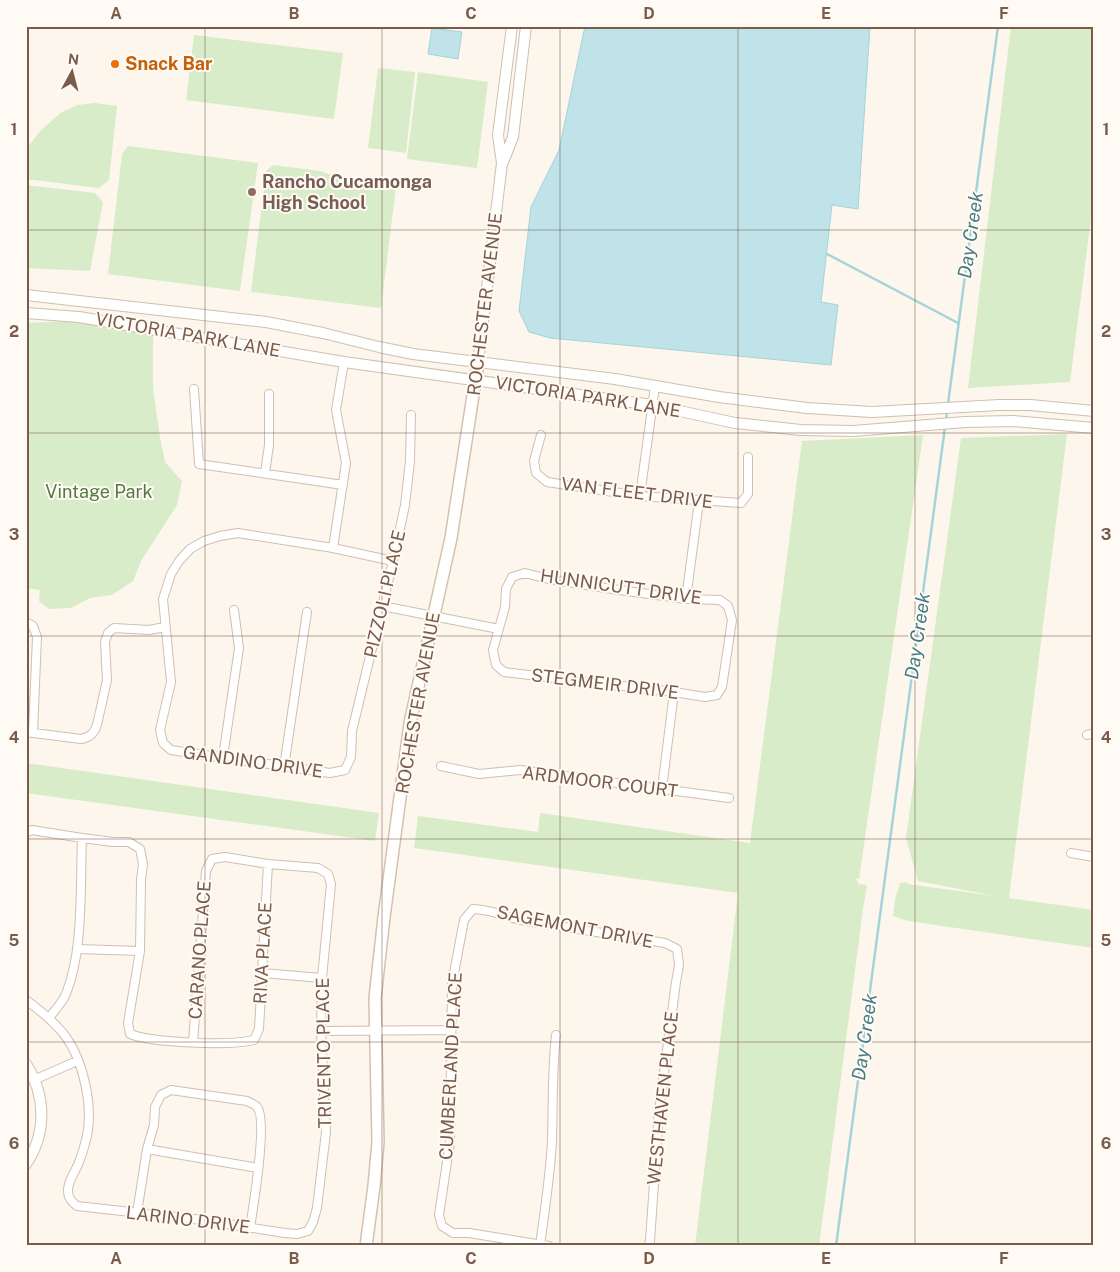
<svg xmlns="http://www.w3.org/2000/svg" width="1120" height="1272" font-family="'Public Sans',sans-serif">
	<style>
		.green { fill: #d8ecc9 }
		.water { fill: #bfe3e8; stroke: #a5d3da }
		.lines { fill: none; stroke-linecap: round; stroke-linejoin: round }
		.stream { stroke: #a5d3da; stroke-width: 2.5 }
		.minor-casing { stroke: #d1beb0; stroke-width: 10 }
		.tertiary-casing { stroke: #d1beb0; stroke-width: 12 }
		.secondary-casing { stroke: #d6c0b0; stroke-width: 14 }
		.minor { stroke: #fff; stroke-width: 8 }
		.tertiary { stroke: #fff; stroke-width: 10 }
		.secondary { stroke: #fff; stroke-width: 11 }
		.grid { fill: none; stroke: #7a5c4d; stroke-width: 1; stroke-opacity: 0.55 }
		.food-dot { fill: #e8710a; stroke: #fffaf3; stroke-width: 2 }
		.education-dot { fill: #8d6e63; stroke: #fffaf3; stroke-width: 2 }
		.labels { text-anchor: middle; stroke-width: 4; stroke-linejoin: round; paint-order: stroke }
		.food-label { font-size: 18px; font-weight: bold; fill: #c56008; stroke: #fffaf3; text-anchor: start }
		.education-label { font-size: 18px; font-weight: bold; fill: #785e54; stroke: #fffaf3; text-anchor: start }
		.street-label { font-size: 18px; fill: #7a5c4d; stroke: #fffaf3 }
		.park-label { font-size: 18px; fill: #537a41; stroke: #fffaf3 }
		.water-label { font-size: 19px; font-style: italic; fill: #437c86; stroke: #fffaf3 }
		.neatline { fill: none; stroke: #7a5c4d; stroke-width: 2 }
		.grid-label { font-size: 16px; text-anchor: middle; font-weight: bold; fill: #7a5c4d }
	</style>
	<rect width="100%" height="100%" fill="#fdf6ec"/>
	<path class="green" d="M1011,26H1094V195L1070,382L968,388Z
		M194,35L343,53L334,119L186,100Z
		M378,68L415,72L406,153L368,148Z
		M418,72L488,82L477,168L407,159Z
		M95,103L117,106L109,180L99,188L26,179L27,148L41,130L62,112L77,105Z
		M128,146L258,163L240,291L108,274L122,154Z
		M273,165L320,171L331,175L367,179L381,185L396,187L381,308L251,292L266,171Z
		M26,185L95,193L103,202L90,271L26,268Z
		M69,321L153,333V388L160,437L165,462L182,481L177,505L141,561L133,581L112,595L90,598L71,608L49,609L39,601L40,590L26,588V323Z
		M1067,434L1009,898L1094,910V948L908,921L893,916L895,899L900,883L907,882V884L995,896L918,881L906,838L961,438Z
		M923,435L859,879L855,878L859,884L867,885L863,909L819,1246H695L738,893L414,848L418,816L538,832L540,813L750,843L802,441Z
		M26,763L379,813L375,841L26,793Z"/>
	<path class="water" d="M585,26H870L858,209L832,205L821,302L838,305L831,365L550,338L529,332L519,311L531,207L559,150Z
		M432,28L462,32L458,59L428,54Z"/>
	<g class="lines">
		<path class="stream" d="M827,254L958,323
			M948,404L998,26
			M946,421L947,409
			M836,1246L945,427"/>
		<defs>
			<path id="minor" d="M194,389L199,464L343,485
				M541,435L534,461L536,473L547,482L640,496L741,503L748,494V457
				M265,473L269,445V394
				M640,496L655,386
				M333,548L346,463L336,410L344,362
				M393,561L333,548L238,533L220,536L204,541L190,549L179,561L171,574L163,599L171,682L160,730L163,743L171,750L184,752L330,773L345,770L351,757L352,731L393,561L405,505L410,461L411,415
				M525,573L548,579L612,589L686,599L720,600L728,606L732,620L722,687L717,695L705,697L674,692L504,672L496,665L493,650L505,607L506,589L512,577Z
				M686,599L699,501
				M382,606L499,629
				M26,622L33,626L37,637L33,733
				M26,732L81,739C90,737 94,734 97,725L107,680L105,642L108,633L114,628L149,630L165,627
				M1087,735L1094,733
				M223,757L239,648L234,610
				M441,766L479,774L520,770L729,798
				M284,767L307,612
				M662,789L674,692
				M26,833L32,830L82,838L113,842H129L140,849L143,864L141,880L140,951L128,1023L130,1034C154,1043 229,1046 254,1040L259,1029L268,864
				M1071,853L1094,857
				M77,949L140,951
				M262,973L322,978
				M26,1000C41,1011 55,1022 66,1037C84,1062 94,1109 86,1140C84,1147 82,1155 79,1162C76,1171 68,1180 68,1190C68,1198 71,1201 77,1206L194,1219L285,1233L297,1234L308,1231L313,1222L317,1208L326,1132L321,1031L322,978L331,884L328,874L318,868L268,864L225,857L212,859L206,871L193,1042
				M49,1018C54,1011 61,1004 65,996C84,952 80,887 82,838
				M321,1031L451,1030
				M36,1079L77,1061
				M147,1149L258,1168
				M137,1213L147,1149L154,1125L155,1107L161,1095L171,1090L247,1101C250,1103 255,1104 257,1107C268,1119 253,1208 250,1228
				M540,1245C545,1210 550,1176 552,1142C553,1106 552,1070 556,1035
				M549,1246L469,1233H453L442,1226L439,1215L450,1142L452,984L464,920L473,909C489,909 504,916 521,920L665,943L677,949L679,965L676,982L659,1110L650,1241L648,1246"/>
			<path id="tertiary" d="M503,162L513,137L526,26
				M26,295L266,322L323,333L379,347L413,354L615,379L719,397L807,408L872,412L999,405H1030L1094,411
				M26,313L79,317L344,362L652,405L735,423L801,430L853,431L965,422L1013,421L1094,428
				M478,363L502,163L498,135L512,26
				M26,1064C46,1095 47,1133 26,1164"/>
			<path id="secondary" d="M366,1246L374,1186L378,1142L375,998L384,917L410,723L451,538L478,363"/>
		</defs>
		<use href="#minor" class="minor-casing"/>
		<use href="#tertiary" class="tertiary-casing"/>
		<use href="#secondary" class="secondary-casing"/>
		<use href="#minor" class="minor"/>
		<use href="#tertiary" class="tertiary"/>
		<use href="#secondary" class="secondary"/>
	</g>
	<path class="grid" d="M205,26V1246M382,26V1246M560,26V1246M738,26V1246M915,26V1246M26,230H1094M26,433H1094M26,636H1094M26,839H1094M26,1042H1094"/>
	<circle class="food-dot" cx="115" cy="64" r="5"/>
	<circle class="education-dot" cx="252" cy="192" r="5"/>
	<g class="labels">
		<g class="food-label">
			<text x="125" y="70">Snack Bar</text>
		</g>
		<g class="education-label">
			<text x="262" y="188">Rancho Cucamonga<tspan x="262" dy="21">High School</tspan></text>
		</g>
		<g class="street-label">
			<text transform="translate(485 304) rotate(-83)" y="6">ROCHESTER AVENUE</text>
			<text transform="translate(188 335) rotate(10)" y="6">VICTORIA PARK LANE</text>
			<text transform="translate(588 397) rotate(9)" y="6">VICTORIA PARK LANE</text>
			<text transform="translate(637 493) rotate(7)" y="6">VAN FLEET DRIVE</text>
			<text transform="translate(621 587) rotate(8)" y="6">HUNNICUTT DRIVE</text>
			<text transform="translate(385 594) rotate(-77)" y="6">PIZZOLI PLACE</text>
			<text transform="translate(605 684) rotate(7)" y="6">STEGMEIR DRIVE</text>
			<text transform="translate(418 703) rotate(-80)" y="6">ROCHESTER AVENUE</text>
			<text transform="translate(253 762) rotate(8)" y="6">GANDINO DRIVE</text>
			<text transform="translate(600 782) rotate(7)" y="6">ARDMOOR COURT</text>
			<text transform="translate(575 927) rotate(11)" y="6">SAGEMONT DRIVE</text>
			<text transform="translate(200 950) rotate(-86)" y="6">CARANO PLACE</text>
			<text transform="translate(263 953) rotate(-87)" y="6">RIVA PLACE</text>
			<text transform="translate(324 1053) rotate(-91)" y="6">TRIVENTO PLACE</text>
			<text transform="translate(451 1066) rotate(-87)" y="6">CUMBERLAND PLACE</text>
			<text transform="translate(663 1098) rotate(-84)" y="6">WESTHAVEN PLACE</text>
			<text transform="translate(188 1220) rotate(7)" y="6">LARINO DRIVE</text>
		</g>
		<g class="park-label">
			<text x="99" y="498">Vintage Park</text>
		</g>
		<g class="water-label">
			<text transform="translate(970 235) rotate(-82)" y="7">Day Creek</text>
			<text transform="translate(917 636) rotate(-82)" y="7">Day Creek</text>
			<text transform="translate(864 1037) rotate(-82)" y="7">Day Creek</text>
		</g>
	</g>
	<rect width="1120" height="1272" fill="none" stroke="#fffaf3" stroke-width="55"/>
	<g transform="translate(72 72) rotate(7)" stroke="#fffaf3" stroke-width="4" paint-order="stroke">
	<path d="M0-4L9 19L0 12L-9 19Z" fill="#7a5c4d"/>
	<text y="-8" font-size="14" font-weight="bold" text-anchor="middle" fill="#7a5c4d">N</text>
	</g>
	<rect x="28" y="28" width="1064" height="1216" class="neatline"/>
	<g class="grid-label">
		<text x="116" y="19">A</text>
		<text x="294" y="19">B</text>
		<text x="471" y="19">C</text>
		<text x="649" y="19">D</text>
		<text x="826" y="19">E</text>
		<text x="1004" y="19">F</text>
		<text x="14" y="135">1</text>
		<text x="1106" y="135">1</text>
		<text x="14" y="337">2</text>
		<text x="1106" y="337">2</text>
		<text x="14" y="540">3</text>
		<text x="1106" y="540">3</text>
		<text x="14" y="743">4</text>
		<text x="1106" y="743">4</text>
		<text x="14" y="946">5</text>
		<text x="1106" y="946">5</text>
		<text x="14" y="1149">6</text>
		<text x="1106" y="1149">6</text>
		<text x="116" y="1264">A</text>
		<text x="294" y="1264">B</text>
		<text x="471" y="1264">C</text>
		<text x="649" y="1264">D</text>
		<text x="826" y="1264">E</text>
		<text x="1004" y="1264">F</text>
	</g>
</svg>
